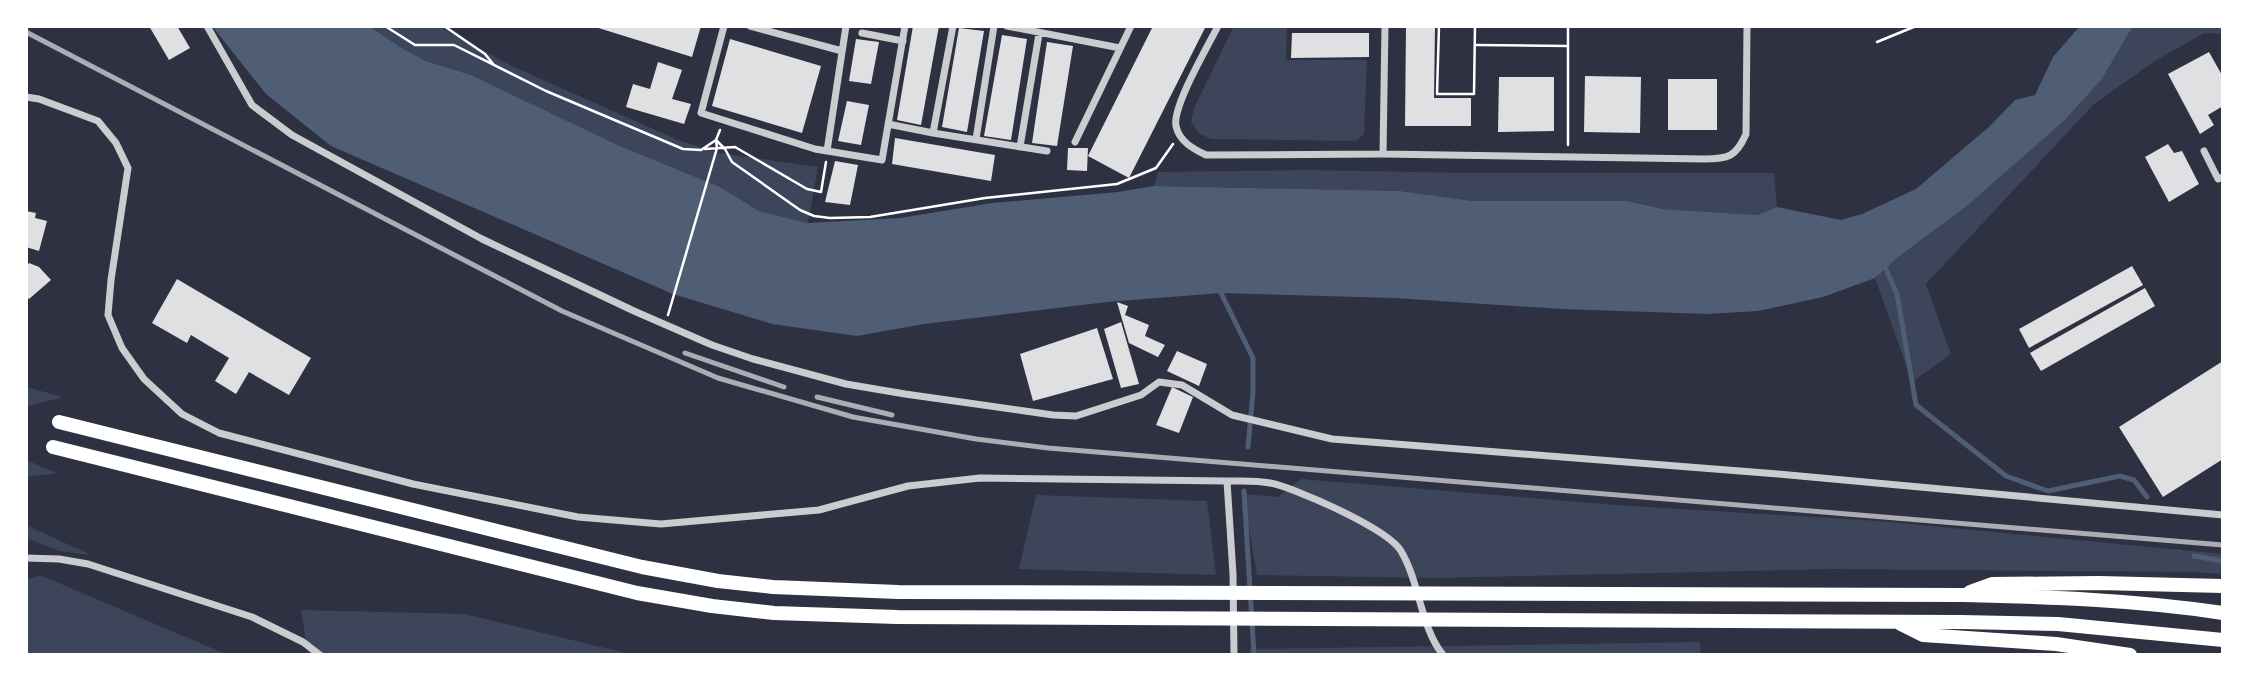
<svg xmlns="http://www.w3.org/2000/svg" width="2249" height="681" font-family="'Open Sans',sans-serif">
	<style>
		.green { fill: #3c4559 }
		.water { fill: #4f5d75 }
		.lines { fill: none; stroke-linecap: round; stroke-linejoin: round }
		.stream { stroke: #4f5d75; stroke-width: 5 }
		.building { fill: #e0e0e3 }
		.path { stroke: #fff; stroke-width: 2.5 }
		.minor { stroke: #caccd0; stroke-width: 7 }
		.motorway { stroke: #fff; stroke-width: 14 }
		.rail { stroke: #abadb3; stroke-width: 5 }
	</style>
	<rect width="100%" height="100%" fill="#2d3142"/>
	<path class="green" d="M369,26H438L512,66L678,140L719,153L818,167L808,223L759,211L720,187L620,146L471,75L426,61L400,47Z
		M1234,26H1287L1286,60H1367L1364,134L1356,141L1211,139L1200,134L1191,122L1194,108Z
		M2133,26H2223V34L2204,33L2155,61L2094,104L1926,284L1951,354L1912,382L1875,278L1897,258L1967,206L2065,120L2102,79Z
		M1309,170L1472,173H1774L1777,207L1757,215L1663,209L1627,201H1473L1400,191L1154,186L1158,172Z
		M26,387L63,397L26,407Z
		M26,460L57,473L26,477Z
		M1301,479L1616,505L1879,521L2223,554V574L2195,572L1832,569L1432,578L1257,575L1243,494L1278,497Z
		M1036,495L1207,501L1216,575L1019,569Z
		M26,525L91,555L59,551L26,538Z
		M40,575L228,655H26V580Z
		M301,610L465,614L634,655H308Z
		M1700,642L1701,655H1250V649Z"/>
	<path class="water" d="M212,26H369L400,47L426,61L471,75L620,146L720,187L759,211L808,223L900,218L992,203L1118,192L1154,186L1400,191L1473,201H1627L1663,209L1757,215L1777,207L1841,220L1862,214L1916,189L1990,126L2015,100L2035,95L2053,57L2080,26H2133L2102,79L2065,120L1967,206L1897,258L1875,278L1823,297L1758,311L1707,314L1562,309L1394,298L1221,293L1107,302L924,324L857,336L772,324L673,294L331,146L266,94Z"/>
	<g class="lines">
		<path class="stream" d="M1884,265L1897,294L1916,405L2006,476L2048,491L2120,476L2134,480L2147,497
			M1218,287L1253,358V392L1248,447
			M1244,491L1254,655
			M2194,556L2223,561"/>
	</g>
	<path class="building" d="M149,26H177L190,48L169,60Z
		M592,26H701L692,57Z
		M913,26H939L921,125L897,120Z
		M1153,26H1206L1129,178L1088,156Z
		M1406,26H1435L1434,98H1471V126H1405Z
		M959,28L984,31L967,132L942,127Z
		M1292,33H1369V57L1291,58Z
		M1002,35L1027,39L1011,140L984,136Z
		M730,39L821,66L802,133L712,106Z
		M856,39L879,42L871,84L849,81Z
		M1047,42L1073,46L1057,146L1032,143Z
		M2209,52L2223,77V106L2208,115L2214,125L2200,134L2168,74Z
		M658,62L682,70L672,99L691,104L684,124L626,107L633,84L650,89Z
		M1585,76L1641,77L1640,133L1584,132Z
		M1499,77H1554V131L1498,132Z
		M1668,79H1717V130H1668Z
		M847,101L869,105L861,145L838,141Z
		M895,138L995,155L991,181L892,164Z
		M2168,144L2174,153L2182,151L2199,184L2169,202L2145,157Z
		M1068,148H1088L1087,171L1067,170Z
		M835,161L858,165L850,205L825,202Z
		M26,211L36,213L35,218L47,221L39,251L26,247Z
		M29,263L39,267L51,280L29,299L26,296V268Z
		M2132,266L2143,285L2029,348L2019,329Z
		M177,279L311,358L289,395L249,372L236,394L215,381L229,358L191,335L187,343L152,323Z
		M2145,288L2155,306L2041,371L2030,353Z
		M1117,302L1128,306L1125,315L1149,325L1145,336L1165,345L1158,357L1129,343Z
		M1121,322L1139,384L1121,388L1104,329Z
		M1097,328L1113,379L1033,401L1020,354Z
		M1177,351L1207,364L1199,386L1167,371Z
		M2223,361V459L2163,497L2119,427Z
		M1172,387L1193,397L1179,433L1156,425Z"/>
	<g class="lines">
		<path class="path" d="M385,26L415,45H454L546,91L683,149L701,150L716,140L725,149L732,162L800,210L814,216L830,218L870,217L985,198L1117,184L1156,168L1173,144
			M444,26L485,54L494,65
			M1439,26L1437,94H1474L1475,26
			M1877,42L1916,26
			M1477,45L1568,46
			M1568,145V26
			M705,149L735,147L807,189L821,192L826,162
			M668,315L717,148L716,140L720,130"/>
		<path class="minor" d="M207,26L252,105L292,135L482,239L634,311L712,345L753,359L846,384L905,394L1053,415L1076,416L1141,395L1159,382L1182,385L1232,415L1332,439L1778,474L2223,515
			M724,26L701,113L815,149L882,160L905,26
			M750,26L842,51
			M1007,26L1120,48
			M1218,26C1208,46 1172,107 1176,126C1179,141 1193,149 1206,155L1383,154L1704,159C1728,159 1736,157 1746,134L1747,26
			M862,33L903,41
			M26,97L39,99L98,121L116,143L128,168L111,280L108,315L122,348L144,379L182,414L219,433L413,484L578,517L661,524L819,510L908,486L980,478L1227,481L1233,574L1234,655
			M888,124L933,133L953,26
			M933,133L1047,151
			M976,139L994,26
			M1075,142L1131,26
			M1020,147L1039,34
			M827,151L846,26
			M2204,151L2218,179L2223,177
			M1383,154L1385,26
			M1227,481C1241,481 1256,480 1270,483C1296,488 1388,529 1401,551C1420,583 1420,626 1443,655
			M26,558L59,559L88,564L252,617L303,642L320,655"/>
		<path class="motorway" d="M59,422L642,567L718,581L773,587L898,592L1963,595C2050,597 2137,600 2223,613
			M53,447L637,593L712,606L774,613L897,617L1961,622L2058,624L2223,640
			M1970,592L1992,584L2099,583L2223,586
			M1901,624L1923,635L2056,644L2130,655"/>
		<path class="rail" d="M26,32L562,311L718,378L853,417L976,439L1048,448L2223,545
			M685,353L784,387
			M817,397L892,415"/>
	</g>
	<rect width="2249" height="681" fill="none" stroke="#ffffff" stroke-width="56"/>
</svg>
